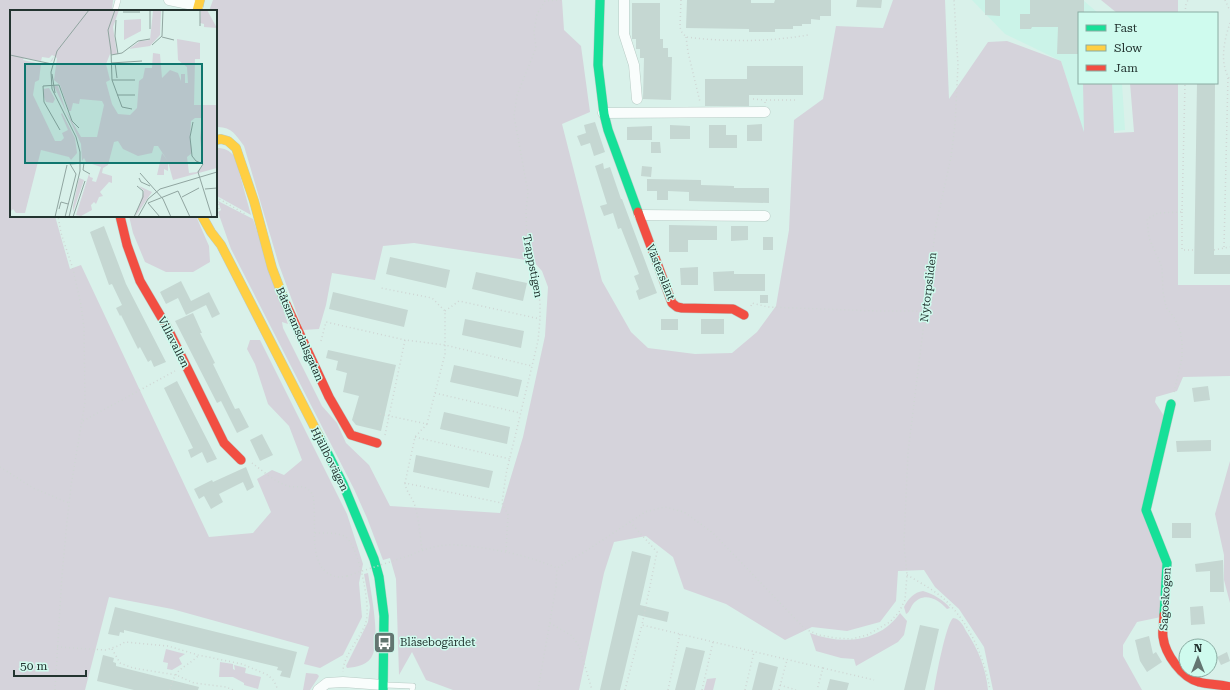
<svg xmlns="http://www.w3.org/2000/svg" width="1230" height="690" font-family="'Roboto Serif',serif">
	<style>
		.built { fill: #cbf3e8 }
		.green { fill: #d5d3db }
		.building { fill: #c5d7d2 }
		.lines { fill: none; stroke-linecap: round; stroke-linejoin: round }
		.lane-casing { stroke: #b9ccc6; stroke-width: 6 }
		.street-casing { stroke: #b9ccc6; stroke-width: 11 }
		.fast-casing { stroke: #b9ccc6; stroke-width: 10 }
		.slow-casing { stroke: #b9ccc6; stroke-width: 10 }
		.jam-casing { stroke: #b9ccc6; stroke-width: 10 }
		.path { stroke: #cfd6d4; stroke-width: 1.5; stroke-dasharray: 1 3; stroke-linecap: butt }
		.lane { stroke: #f9fdfc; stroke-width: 5 }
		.street { stroke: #f9fdfc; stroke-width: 10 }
		.fast { stroke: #16e098; stroke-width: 9 }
		.slow { stroke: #ffcf43; stroke-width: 9 }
		.jam { stroke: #f24e42; stroke-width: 9 }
		.path-bridge { stroke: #cfd6d4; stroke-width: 1.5; stroke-dasharray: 1 3; stroke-linecap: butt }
		.labels { text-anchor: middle; stroke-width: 3; stroke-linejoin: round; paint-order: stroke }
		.street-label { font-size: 11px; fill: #233430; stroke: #cffbee }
		.poi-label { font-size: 11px; fill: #233430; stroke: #cffbee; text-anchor: start }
		.inset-road { fill: none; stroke: #90a5a0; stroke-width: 1 }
		.view { fill: #0f766e; fill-opacity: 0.15; stroke: #0f766e; stroke-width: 2 }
		.inset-edge { fill: none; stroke: #233430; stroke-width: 2 }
	</style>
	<rect width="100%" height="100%" fill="#d9f1ea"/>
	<path class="built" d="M972,0H1083L1098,13H1079V83H1122L1125,130L1084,134L1061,61L1005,34Z"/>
	<path class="green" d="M0,0H113L112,11H11V216H55L70,269L81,265L209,537L253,533L271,512L257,479L272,470L284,475L302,460L289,426L268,404L255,364L247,349L250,340H260L347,514L363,564L359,583L362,617L343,655L320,668L304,664L309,647L172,609L109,597L85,690H0Z
		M213,0H562L564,30L581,46L590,112L562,124L602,281L631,332L648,348L695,354L732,353L757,332L776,306L789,230L794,120L823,99L836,26L883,28L893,0H945L949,99L988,42L1007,41L1061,61L1084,132L1083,83H1112L1114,133L1134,132L1130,83H1178V285H1230V376L1183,377L1177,391L1156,397L1155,402L1164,416L1143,507L1164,561L1161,617L1137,622L1123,645V656L1142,690H993L984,647L959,609L935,587L924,570L898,571L896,601L880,622L847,631L812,627L785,640L726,604L684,589L673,557L646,536L614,542L604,573L579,690H453L426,680L412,652L399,675L396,579L390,558L383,560L367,518L354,489L231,249L218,212L221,210L218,201L253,219L288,324L282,322L283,328L322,406L337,423L346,443L369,465L390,506L500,513L523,437L545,336L548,287L542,271L533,261L414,243L383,246L375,280L332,273L326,305L319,329L303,330L279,265L244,146C236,135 231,126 216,127V11H209Z
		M1101,0H1178V13H1117Z
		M216,148C225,148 229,150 235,157L251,215L217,196L216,193Z
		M129,216H196L209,246L210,262L193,272H166L145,262L133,233Z
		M1230,461V603L1224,580V555L1215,514Z
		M368,573C371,592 380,636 373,654C369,665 357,667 347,668L346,666L368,622L370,607L364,574Z
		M923,591C933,594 944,600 950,608L947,609C938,599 924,591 913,604C910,608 910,612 906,614L904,607C908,599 914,592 923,591Z
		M900,613L907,621L904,635L898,642L856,666L854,659L841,658L816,651L810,633C842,645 879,643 900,613Z
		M953,618C960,619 963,625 966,631C978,649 986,668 988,690H934C936,677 946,624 953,618Z
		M166,649L185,654L179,658L182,664L172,670L167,669L168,663L163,662Z
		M220,662L233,664V669L235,670L234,665L246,668L245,673L261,677L258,689L244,685V683L233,677H219Z
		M306,673L317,674L319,676L318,678L310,690H303Z
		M716,678L713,690H704L707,679Z"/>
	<path class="building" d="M687,0H751V3H774L775,0H831V16H820V20L811,19V24H802V26H793V29H775V32H749V29L686,28Z
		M857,0H882L881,8L856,7Z
		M985,0H1000V16L985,15Z
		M1030,0H1084V13H1079V54H1057L1058,27H1032L1031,29H1020V14H1030Z
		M632,3H660V39H663V48H668V57H672L671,100L643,99L644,58H640V49H636V39H632Z
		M747,66H803V95H749V106H705V79H747Z
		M1197,83H1215L1214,255H1230V274H1194Z
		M595,122L605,152L594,156L590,143L581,146L577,136L586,133L584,125Z
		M762,124V141H747V125Z
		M670,125L690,126V139H670Z
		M709,125H726V135H737V148H709Z
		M652,126V140H627V127Z
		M651,142H660L661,153H651Z
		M603,163L604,169L610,167L621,199H622L657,293L639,300L636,291L639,289L634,276L639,274L621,228L618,229L613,213L604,216L600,206L607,204L595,166Z
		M642,166L652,167L651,177L641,176Z
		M647,179L701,180V185L734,186V188H769V203L689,201V192L668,191V200H657V191H647Z
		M669,225L717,226V240H688V252H669Z
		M104,226L126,284L166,362L154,367L151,360L148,362L140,347L138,349L121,315L120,316L116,308L122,305L112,284L109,285L90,232Z
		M731,226H748V240L731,241Z
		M763,237H773V250H763Z
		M390,257L450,270L446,288L386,274Z
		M698,267V285H681L680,268Z
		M734,271V274H765V291H714L713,272Z
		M476,272L527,283L523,301L472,289Z
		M181,281L191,301L209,292L220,314L212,318L206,305L186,315L178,298L166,304L160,292Z
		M333,292L408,310L404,327L329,309Z
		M760,295H768V303H760Z
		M193,313L202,333H200L215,363L213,364L235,409L239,408L249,427L237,433L221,401L217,403L175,321Z
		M465,319L524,331L521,348L462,335Z
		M661,319H678V330H661Z
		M701,319H724V334H701Z
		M328,350L396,365L381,431L356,425L352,420L359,396L343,392L347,373L336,370L338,361L326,358Z
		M454,365L522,380L518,397L450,382Z
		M177,381L217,459L207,463L202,452L191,458L188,450L193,448L164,388Z
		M1208,386L1210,400L1194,402L1192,388Z
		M444,412L510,427L507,444L440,429Z
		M262,434L273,455L260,461L250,440Z
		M1211,440V451L1177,452L1176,441Z
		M416,455L493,471L489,488L413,472Z
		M246,467L254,487L247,491L243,482L219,494L223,502L211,509L204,496L199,499L194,489L212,480L213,482Z
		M1172,523H1191V538H1172Z
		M632,551L651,556L640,605L669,612L667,622L638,615L620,690H600Z
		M1223,560L1224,592H1210V571L1196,572L1195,564Z
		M1203,606L1205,624L1191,625L1190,607Z
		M115,607L297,652L290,678L280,676L282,671L277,670L278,667L124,630V633L120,632L119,636L108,634Z
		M920,625L939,629L925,690H904Z
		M1149,636L1153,654L1156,652L1162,662L1147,672L1140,661L1135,640Z
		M686,647L705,651L695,690H675Z
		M1227,652L1230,661L1221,665L1217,657Z
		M103,655L114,658L113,662L116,663V666L199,687L198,690H134L97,681Z
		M759,662L778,667L772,690H752Z
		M830,679L849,683L847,690H827Z"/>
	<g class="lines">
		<defs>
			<path id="lane" d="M115,11L118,0
				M385,685L413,686L412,690"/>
			<path id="street" d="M169,0L198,6
				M624,0V34L634,65L637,99
				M603,113L765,112
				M639,215L765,216
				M318,690L327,683L343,682L383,685"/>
			<path id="fast" d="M600,0L598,65L604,114L608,130L638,212
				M319,436L343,484L374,559L379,577L384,616L383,690
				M1164,615L1167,563L1146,510L1171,404"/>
			<path id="slow" d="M197,11L200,0
				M216,140L221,139L228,141L236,148L254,201L272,268L285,302
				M202,216L211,232L221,245L319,436"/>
			<path id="jam" d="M638,212L672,303L677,307L682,308L733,309L744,315
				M120,216L127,245L140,281L167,327L224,443L241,460
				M285,302L329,397L351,435L377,443
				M1164,615C1164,622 1162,630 1163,637C1165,654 1182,678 1199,682C1209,685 1220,684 1230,687"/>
		</defs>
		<use href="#lane" class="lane-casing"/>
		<use href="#street" class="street-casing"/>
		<use href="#fast" class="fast-casing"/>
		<use href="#slow" class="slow-casing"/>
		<use href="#jam" class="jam-casing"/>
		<path class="path" d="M681,0L680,27L681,31L686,37C726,42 768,42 808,35
			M1225,0L1230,11
			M1185,13L1186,4L1188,0
			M1230,23C1224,41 1219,63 1230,80
			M686,37L688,52L700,102
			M753,99L765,100
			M765,103V100H798
			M216,197L245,214
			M216,211L219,210L217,198
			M1182,212V250H1194
			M1224,247L1228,76
			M1214,250L1230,247
			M751,306L752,303L768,307L877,311H915L925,312
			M445,311L459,301L540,319
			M321,341L326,322L405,340
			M1174,392L1182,358V342L1180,330L1175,319L1166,307L1163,292L1162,267L1149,238L1147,219L1158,213L1182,212L1185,83
			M435,393L520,413
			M380,414L427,424L445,354V311L432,298L381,288
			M83,421L175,371
			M427,424L415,437L405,483L502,503
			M385,435L405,340L445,345L532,366
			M415,437L510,459
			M252,463C263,471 275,482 288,486C296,488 305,484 311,492C314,496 314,501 314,506C316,526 310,557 325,571C332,577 339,578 347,576
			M0,467L33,488L69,503
			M405,483C406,491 411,496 414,503C419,518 420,535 422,550
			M630,522L657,552L642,625
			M315,533C324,533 338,532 346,537C359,548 371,606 366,622C361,638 343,655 343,672
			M506,551L508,515L502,503L506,474L538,341L540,319V302L535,275L527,241L526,211L528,192L514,116L517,95L536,48L534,32L537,14L545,1L562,0
			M411,555C422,550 434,546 447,545C456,544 468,546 477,547C506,551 531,557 557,568L589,549L645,512L665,507L684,512L713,533L805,629L819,635L836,638L852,639L867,635L890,622L899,612L905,600L907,575L904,542L908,452L936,225L951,157L955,125L958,65L954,0
			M907,575C919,582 932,589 943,598C969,622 984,656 990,690
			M550,623L572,636L579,646L592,690
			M57,647L106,650L118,646L125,642L168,646L198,655L242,664L268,675L274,681L278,690
			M112,649L120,663L133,668L176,675L194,683L226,687L233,690
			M823,668L874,680
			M780,685L796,690
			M55,690L62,575L67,522L71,486L85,402L84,327L81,305L73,269L61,233L58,216
			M170,690C176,666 183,670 198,656
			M538,690L556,587L557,568
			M625,690L642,625L823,668L817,690
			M668,690L680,634
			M702,690L713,642
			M745,690L754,652
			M779,690L787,660"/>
		<use href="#lane" class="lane"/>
		<use href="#street" class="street"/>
		<use href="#fast" class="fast"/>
		<use href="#slow" class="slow"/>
		<use href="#jam" class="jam"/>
		<path class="path-bridge" d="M347,576L411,555"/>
	</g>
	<defs>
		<symbol id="bus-square" viewBox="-11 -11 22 22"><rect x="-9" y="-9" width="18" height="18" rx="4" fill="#637671" stroke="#cffbee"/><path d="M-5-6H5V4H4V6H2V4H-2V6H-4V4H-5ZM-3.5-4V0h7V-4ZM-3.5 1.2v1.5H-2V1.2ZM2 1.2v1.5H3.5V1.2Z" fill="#fff"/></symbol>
	</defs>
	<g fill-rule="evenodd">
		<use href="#bus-square" x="372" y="630" width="25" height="25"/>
	</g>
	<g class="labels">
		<g class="street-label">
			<text transform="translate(533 266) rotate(79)" y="4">Trappstigen</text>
			<text transform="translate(661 272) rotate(68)" y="4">Västerslänt</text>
			<text transform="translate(928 287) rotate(-83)" y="4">Nytorpsliden</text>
			<text transform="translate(300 334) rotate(66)" y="4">Båtsmansdalsgatan</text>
			<text transform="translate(174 342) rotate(63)" y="4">Villavallen</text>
			<text transform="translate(330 459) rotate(63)" y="4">Hjällbovägen</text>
			<text transform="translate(1165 599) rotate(-87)" y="4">Sagoskogen</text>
		</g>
		<g class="poi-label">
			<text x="400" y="646">Bläsebogärdet</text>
		</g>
	</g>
	<g transform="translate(10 10)">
		<rect width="207" height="207" fill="#d9f1ea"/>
		<path d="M0,0H109L103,17L107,44H100L96,54L100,70L96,72L102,94L108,104L120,105L127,98L129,71L133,68L135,58H142L143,43L150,44L152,68L160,60L168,63L171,71V64H175V73H178L177,57L168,50L167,29L190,33V49H185L184,95H207V158L163,170L158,152V161L154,159V165H147L152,143L157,150L148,136H144L142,143L128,146L113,139L108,131L104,132L98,155L93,158L92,163L102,166V173L99,172L90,182L93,186L89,187L86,194L84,192L81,195L82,200L71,206L66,205L79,164L80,167L83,168L82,171L86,172L91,157L76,152L74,148L72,151L71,134L44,76H48L56,101L71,127H87L94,95L92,91L70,89L69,94L63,93L61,101H59L50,75L44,70L47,48L44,46L42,51L40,52L44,46L42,45L39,48L32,47L31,51L14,48L13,50L31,54L29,70L25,72L23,85L45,131H51L54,128L52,123L58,120L51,104L52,103L65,128L67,143L61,150L59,147L31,140L15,203H6L3,199L0,202ZM185,108H192L190,128L193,155L187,162L179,163L177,147L182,143L180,128L181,111ZM151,0L150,25L140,36L119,39L130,31L140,30L143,1ZM191,0H197L207,18L194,17V14L190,13ZM131,9V21L114,30V10ZM39,78L45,89L43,93L36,92L34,87L33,79ZM69,168L74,170L63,202V196ZM129,176L142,182L125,207L134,181Z" fill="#d5d3db" fill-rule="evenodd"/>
		<path class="inset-road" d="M105,0L98,20L101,41L102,70L112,97L122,99M140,0V19M190,0V16M113,2H130M106,10L105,26L108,44M152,27L164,30M142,35L152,26L153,0M0,45L42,54M101,45L112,43L128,31L140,29M101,53L132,51M105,53L107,68M42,64L45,83M102,70H125M107,85H125M183,112L180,127L182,146L186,151L193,154L188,162L202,207M50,120L34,92L33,76L49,75L62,111L69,118M130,163L153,189L161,207M129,168L131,172L140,176M195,179L207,178M172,187L189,178M49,199L51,192L58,194M45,207L57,155M55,207L66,164L60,154L74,153L73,160L80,164M59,207L70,161V142L66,127L42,79L41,62L47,41L79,0M63,207L75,171M124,207L133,187V181L127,176M128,207L138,189L150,179L207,162M150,207L138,193L168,181L180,207"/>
		<path class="view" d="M15,54H192V153H15Z"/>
		<rect width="207" height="207" class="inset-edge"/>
	</g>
	<rect x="1078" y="12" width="140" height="72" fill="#cffbee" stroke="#8aaba2"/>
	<rect x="1086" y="25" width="20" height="6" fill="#16e098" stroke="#8aaba2"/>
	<text x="1114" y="32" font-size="12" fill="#233430">Fast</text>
	<rect x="1086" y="45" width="20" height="6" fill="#ffcf43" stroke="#8aaba2"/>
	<text x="1114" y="52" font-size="12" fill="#233430">Slow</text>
	<rect x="1086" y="65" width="20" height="6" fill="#f24e42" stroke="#8aaba2"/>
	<text x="1114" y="72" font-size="12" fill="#233430">Jam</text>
	<g transform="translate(1198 658)"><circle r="19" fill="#cffbee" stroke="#8aaba2"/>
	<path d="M0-3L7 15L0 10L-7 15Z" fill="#637671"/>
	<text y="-6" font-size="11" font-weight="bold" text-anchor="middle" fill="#233430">N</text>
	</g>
	<path d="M14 670v6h72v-6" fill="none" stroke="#233430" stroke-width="2"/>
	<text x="20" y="670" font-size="12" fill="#233430" stroke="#cffbee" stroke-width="3" paint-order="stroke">50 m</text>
</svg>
